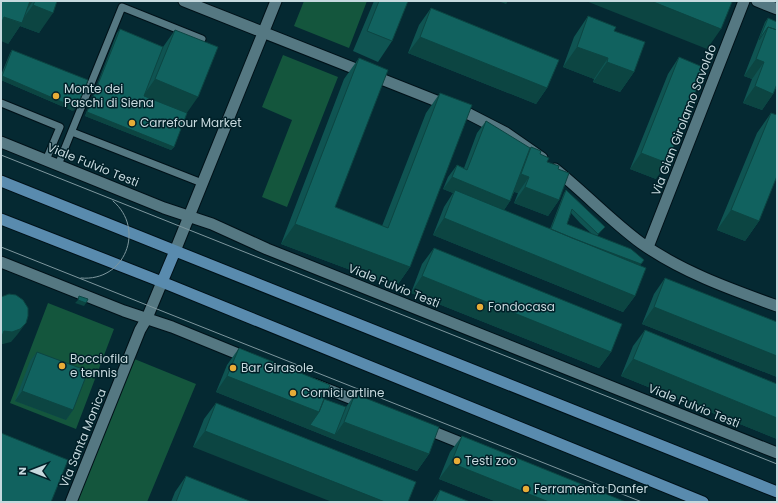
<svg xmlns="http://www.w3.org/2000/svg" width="778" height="503" font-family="Poppins,sans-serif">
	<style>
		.green { fill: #14563d }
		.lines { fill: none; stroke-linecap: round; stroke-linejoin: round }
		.service-casing { stroke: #001118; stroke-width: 9 }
		.minor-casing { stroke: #001118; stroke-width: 13 }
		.tertiary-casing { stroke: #001118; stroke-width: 13 }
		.primary-casing { stroke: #001118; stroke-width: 13 }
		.service { stroke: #557882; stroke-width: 7 }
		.minor { stroke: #557882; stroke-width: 11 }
		.tertiary { stroke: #557882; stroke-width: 11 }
		.primary { stroke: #598bae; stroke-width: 11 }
		.tram { stroke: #7e979e; stroke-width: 1 }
		.wall { fill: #0f5452; fill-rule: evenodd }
		.shaded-wall { fill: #0c4542 }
		.building { fill: #11625f; stroke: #0c4542 }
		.poi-dot { fill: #e7ac37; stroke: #002028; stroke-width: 1.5 }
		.labels { text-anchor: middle; stroke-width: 3; stroke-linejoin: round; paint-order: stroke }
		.poi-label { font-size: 12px; fill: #c6d9de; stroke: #002028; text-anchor: start }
		.street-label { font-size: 12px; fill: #c6d9de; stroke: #002028 }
	</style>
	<rect width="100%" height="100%" fill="#052932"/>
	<path class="green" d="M304,1H367L349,48L294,26Z
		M283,55L338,77L287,207L262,197L292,120L262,107Z
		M48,303L114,329L76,429L10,403Z
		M132,358L196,384L147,502H73Z"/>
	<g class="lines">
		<defs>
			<path id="service" d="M1,103L60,127L46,160
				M72,132L202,183
				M58,165L122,7L202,39"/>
			<path id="minor" d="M184,1L467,113L506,133L542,158
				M1,142L164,208L212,224L267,249L777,453
				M555,169C585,193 611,221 641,243C682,272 730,289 777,306
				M648,247L744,1
				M175,251L276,1
				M1,262L124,311L172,327L248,358
				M314,384L365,404
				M424,428L471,447
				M71,502L140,330L147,318L162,282"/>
			<path id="tertiary" d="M757,1L777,9"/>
			<path id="primary" d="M1,181L777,492
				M1,219L162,282L703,502
				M162,282L175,251"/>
		</defs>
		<use href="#service" class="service-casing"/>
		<use href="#minor" class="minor-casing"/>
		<use href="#tertiary" class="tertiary-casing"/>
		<use href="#primary" class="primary-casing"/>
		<use href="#service" class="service"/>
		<use href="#minor" class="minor"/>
		<use href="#tertiary" class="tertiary"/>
		<use href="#primary" class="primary"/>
		<path class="tram" d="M1,155L777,464
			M1,247L642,502
			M81,278C125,282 146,229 113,201"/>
	</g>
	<path class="wall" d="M1,1H57L39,33L20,26L8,44Z
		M374,1H408L392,41L378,62L353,51Z
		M431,8L547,88L536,104L408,53L419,25Z
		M588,16L614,31L634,72L620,92L593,82L594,79L563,67L574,37Z
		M768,18L777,85L773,94L762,110L743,103L752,79L744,76L765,22Z
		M120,29L163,47L175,30L187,113L174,147L171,150L85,116L117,33Z
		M12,50L73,111L1,80V75L10,53Z
		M679,57L656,179L630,169L668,74Z
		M359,58L335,207L382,226L426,113L440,93L410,267L396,287L281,244L344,79Z
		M771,113L759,221L745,241L717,230L757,133Z
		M486,121L528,152L531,147L547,162L558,169L559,200L548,216L514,203L518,193L514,192L510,201L504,210L550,229L564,193L566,190L605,227L597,236L640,265L635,296L623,312L433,235L444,207L453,193L443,189L448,177L457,165L464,168L477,133ZM571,213L580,223L592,234L567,224Z
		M434,248L611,352L599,368L411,293L422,264Z
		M665,278L777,322V377L642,324L654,294Z
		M645,330L777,384V439L621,376L633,346Z
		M239,348L324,399L346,407L355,394L429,454L417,471L333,439L216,392L227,365Z
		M37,352L73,410L66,420L15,401L30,361Z
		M216,403L416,482L193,447L204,419Z
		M462,436L626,502H497L439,479L450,452Z
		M186,476L252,502H171L175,492Z
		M440,490L435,502H432Z"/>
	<path class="shaded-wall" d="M28,1H33L22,17Z
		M498,1H508L506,4Z
		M586,1H651L721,29L707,49Z
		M33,5L53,13L39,33L20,26L8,44L1,41V21L4,17L20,23Z
		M420,37L547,88L536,104L408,53Z
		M577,47L608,58L594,79L563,67Z
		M756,59L764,62L752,79L744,76Z
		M607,62L634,72L620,92L593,82Z
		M2,76L76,108L73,111L1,80Z
		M155,79L198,97L184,117L141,99Z
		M755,86L773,94L762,110L743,103Z
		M87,112L174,147L171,150L85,116Z
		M641,153L667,163L656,179L630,169Z
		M521,174L529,177L518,193L510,190Z
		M452,177L510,201L502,213L455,190L453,193L443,189Z
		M525,187L559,200L548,216L514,203Z
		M731,210L759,221L745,241L717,230Z
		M444,218L635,296L623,312L433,235Z
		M295,224L410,267L396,287L281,244Z
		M548,233L644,260L639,267Z
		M422,276L611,352L599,368L411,293Z
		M78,300L86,303L84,306L75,303Z
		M654,307L777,356V377L642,324Z
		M26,323L17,335L11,342L3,344H1V336L4,331Z
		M633,359L777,418V439L621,376Z
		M227,376L319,412L335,435L344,422L429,454L417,471L333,439L216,392Z
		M22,391L73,410L66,420L15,401Z
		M205,431L385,502H332L193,447Z
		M451,463L549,502H497L439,479Z"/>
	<path class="building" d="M1,1H30L22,23L4,17L2,22H1Z
		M35,1H57L53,13L33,5Z
		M379,1H408L392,41L367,31Z
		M651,1H730L732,2L721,29Z
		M431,8L559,60L547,88L420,37Z
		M588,16L616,27L614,31L645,42L634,72L607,62L608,58L577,47Z
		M768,18L777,22V30L768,27L759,40Z
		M768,27L777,30V84L773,94L755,86L764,62L756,59Z
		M120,29L163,47L144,96L187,113L174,147L87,112Z
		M175,30L218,47L198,97L155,79Z
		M12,50L88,80L76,108L2,76Z
		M679,57L705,68L667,163L641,153Z
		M359,58L388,70L335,207L388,228L440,93L472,105L410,267L295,224Z
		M771,113L777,115V176L759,221L731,210Z
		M486,121L530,148L510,201L452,177L457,165L467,170Z
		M531,147L541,151L540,154L549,158L547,162L559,166L558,169L569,173L559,200L525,187L529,177L521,174Z
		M455,190L646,268L635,296L444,218Z
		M566,190L605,227L598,234L572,209L567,224L631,249L644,260L641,264L572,238L551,229Z
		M434,248L622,324L611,352L422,276Z
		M665,278L777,322V356L654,307Z
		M9,294L16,295L23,300L28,308V316L26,323L20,329L12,332L4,331L1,339V297Z
		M79,296L88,299L86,303L78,300Z
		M645,330L777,384V418L633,359Z
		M239,348L330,385L319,412L227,376Z
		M37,352L88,371L73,410L22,391Z
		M355,394L439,427L429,454L344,422Z
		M324,399L346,407L335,435L310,425L319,412Z
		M216,403L416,482L408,502H385L205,431Z
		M1,433L68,460L51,502H1Z
		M462,436L626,502H549L451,463Z
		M186,476L252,502H176Z
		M440,490L470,502H435Z"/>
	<g class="poi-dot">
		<circle cx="56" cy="96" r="4"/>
		<circle cx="132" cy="123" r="4"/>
		<circle cx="480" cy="307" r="4"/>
		<circle cx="62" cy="366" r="4"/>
		<circle cx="233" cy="368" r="4"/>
		<circle cx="293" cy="393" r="4"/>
		<circle cx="457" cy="461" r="4"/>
		<circle cx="526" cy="489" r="4"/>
	</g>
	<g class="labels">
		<g class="poi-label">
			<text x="64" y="93">Monte dei<tspan x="64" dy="14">Paschi di Siena</tspan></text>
			<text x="140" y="127">Carrefour Market</text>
			<text x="488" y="311">Fondocasa</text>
			<text x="70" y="363">Bocciofila<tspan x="70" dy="14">e tennis</tspan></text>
			<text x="241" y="372">Bar Girasole</text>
			<text x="301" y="397">Cornici artline</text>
			<text x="465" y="465">Testi zoo</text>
			<text x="534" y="493">Ferramenta Danfer</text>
		</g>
		<g class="street-label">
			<text transform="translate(684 120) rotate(-69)" y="4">Via Gian Girolamo Savoldo</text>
			<text transform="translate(93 165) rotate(22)" y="4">Viale Fulvio Testi</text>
			<text transform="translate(394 286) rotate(22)" y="4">Viale Fulvio Testi</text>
			<text transform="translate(694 406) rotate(22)" y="4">Viale Fulvio Testi</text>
			<text transform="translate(83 438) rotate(-68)" y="4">Via Santa Monica</text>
		</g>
	</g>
	<rect width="778" height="503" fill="none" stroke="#c6d9de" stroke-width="4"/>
	<g transform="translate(32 471) rotate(270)" stroke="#002028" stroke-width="3" paint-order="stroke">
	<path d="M0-3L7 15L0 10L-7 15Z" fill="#c6d9de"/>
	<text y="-6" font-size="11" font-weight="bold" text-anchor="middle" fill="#c6d9de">N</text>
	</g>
</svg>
